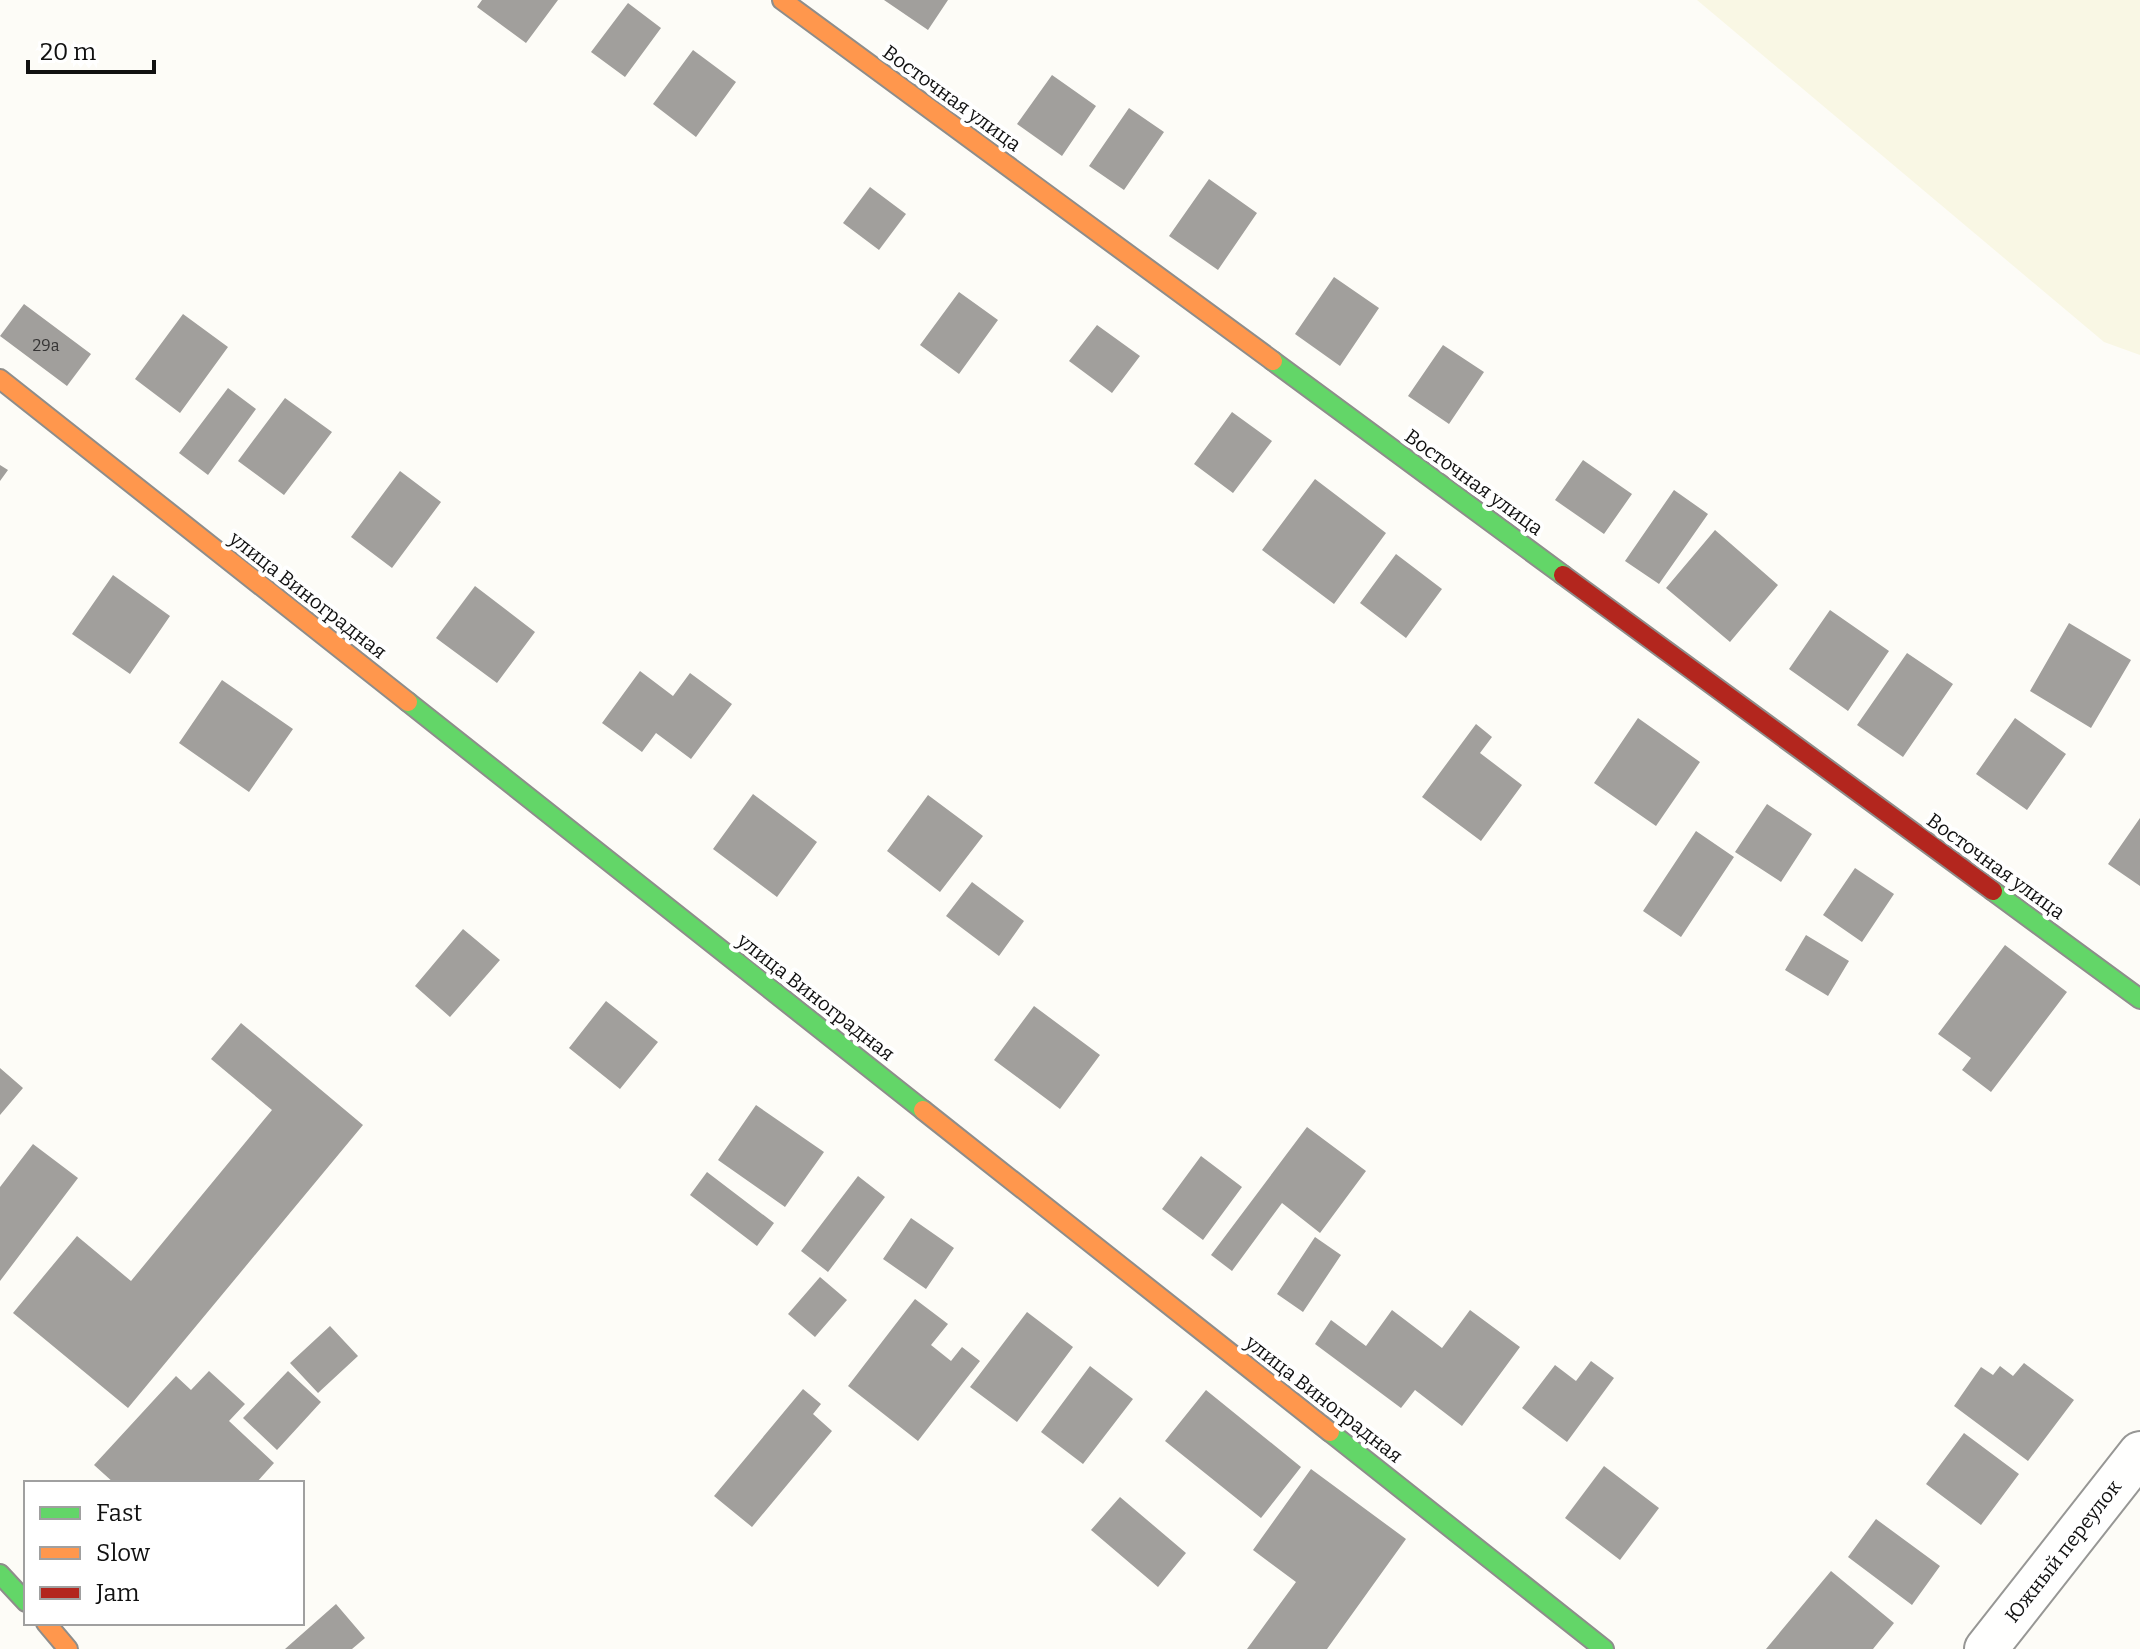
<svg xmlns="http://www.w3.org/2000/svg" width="2140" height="1649" font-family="Bitter,serif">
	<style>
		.farmland { fill: #f9f7e4 }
		.building { fill: #a19f9c }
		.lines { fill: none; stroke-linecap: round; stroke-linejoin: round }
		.street-casing { stroke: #979795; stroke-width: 46 }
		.fast-casing { stroke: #8e8d8b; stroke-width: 22 }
		.slow-casing { stroke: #8e8d8b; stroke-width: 22 }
		.jam-casing { stroke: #8e8d8b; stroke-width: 22 }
		.street { stroke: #fffffe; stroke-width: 42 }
		.fast { stroke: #63d668; stroke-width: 18 }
		.slow { stroke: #ff974d; stroke-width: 18 }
		.jam { stroke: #b3261e; stroke-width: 18 }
		.labels { text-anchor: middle; stroke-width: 8; stroke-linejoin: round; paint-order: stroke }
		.number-label { font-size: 16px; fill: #353434 }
		.street-label { font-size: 20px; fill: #111; stroke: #fff }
	</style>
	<rect width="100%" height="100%" fill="#fdfcf7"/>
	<path class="farmland" d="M1697,0H2140V355L2104,342Z"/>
	<path class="building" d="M482,0H558L526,43L477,7Z
		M884,0H948L928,30Z
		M628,3L661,28L625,77L591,52Z
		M693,50L736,82L696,137L653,104Z
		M1052,75L1096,106L1062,156L1017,124Z
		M1129,108L1164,132L1124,190L1089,166Z
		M1209,179L1257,213L1218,270L1169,236Z
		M870,187L906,214L879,250L843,223Z
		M1334,277L1379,308L1340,366L1295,334Z
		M959,292L998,320L959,374L920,345Z
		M24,304L91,354L67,386L0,336Z
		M183,314L228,347L180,413L135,379Z
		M1097,325L1140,356L1112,393L1069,361Z
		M1443,345L1484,372L1449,424L1408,396Z
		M228,388L256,409L208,475L179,453Z
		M285,398L332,432L284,495L238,461Z
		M1232,412L1272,441L1233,493L1194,464Z
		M1583,460L1632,494L1604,534L1555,500Z
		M0,465L8,470L0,481Z
		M400,471L441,502L392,568L351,537Z
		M1315,479L1386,533L1334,604L1262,550Z
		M1674,490L1708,514L1659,584L1625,561Z
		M1715,530L1778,585L1730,642L1666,588Z
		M1396,554L1442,589L1406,638L1360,603Z
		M113,575L170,616L130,674L72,634Z
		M475,586L535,632L497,683L436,638Z
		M1830,610L1889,651L1848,711L1789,669Z
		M2069,623L2131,660L2091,728L2030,691Z
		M1907,653L1953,684L1903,757L1857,725Z
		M640,671L673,696L690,673L732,704L691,759L656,733L642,752L602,723Z
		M222,680L293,729L249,792L179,743Z
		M1638,718L1700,762L1656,826L1594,783Z
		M2015,718L2066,754L2027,810L1976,774Z
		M1476,724L1492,737L1480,753L1522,785L1481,841L1422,797Z
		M753,794L817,842L777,897L713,849Z
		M928,795L983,836L940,892L887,851Z
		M1767,804L1812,834L1781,882L1735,852Z
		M2140,818V886L2108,864Z
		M1696,831L1734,857L1681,937L1643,911Z
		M1855,868L1894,894L1862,942L1823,915Z
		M972,882L1024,921L999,956L946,916Z
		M463,929L500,960L450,1017L415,986Z
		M1806,935L1849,961L1828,996L1785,970Z
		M2005,945L2067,992L1991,1092L1962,1070L1971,1058L1938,1034Z
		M606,1001L658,1042L620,1089L569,1048Z
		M1034,1006L1100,1055L1060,1109L994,1060Z
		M241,1023L363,1125L128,1408L13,1313L77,1236L131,1281L272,1110L211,1059Z
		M0,1068L23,1088L0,1115Z
		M756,1105L824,1152L785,1207L718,1160Z
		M1307,1127L1366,1171L1320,1233L1282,1203L1232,1271L1211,1255Z
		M33,1144L78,1178L0,1281V1187Z
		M1201,1156L1242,1187L1203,1240L1162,1209Z
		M707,1172L774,1223L757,1246L690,1195Z
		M858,1176L885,1197L828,1272L801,1251Z
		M911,1218L954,1248L926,1289L883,1259Z
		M1315,1237L1341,1255L1303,1312L1277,1294Z
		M820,1277L847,1300L815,1337L788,1314Z
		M915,1299L948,1324L931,1345L951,1361L962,1347L980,1361L918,1441L848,1386Z
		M1392,1310L1442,1348L1470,1310L1520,1347L1462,1426L1415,1390L1401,1408L1315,1344L1331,1320L1366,1346Z
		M1027,1312L1073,1347L1017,1422L970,1387Z
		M330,1326L358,1356L318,1393L290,1363Z
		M1591,1361L1614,1378L1567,1442L1522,1408L1555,1365L1576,1381Z
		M2024,1363L2074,1400L2028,1461L1954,1406L1981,1367L1993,1375L2000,1366L2013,1376Z
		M1090,1366L1133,1399L1083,1464L1041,1432Z
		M209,1371L245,1404L229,1421L274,1463L256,1483H114L94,1465L176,1376L191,1390Z
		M288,1371L321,1402L277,1450L243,1418Z
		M803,1389L821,1404L813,1414L832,1431L752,1527L714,1496Z
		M1206,1390L1301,1467L1261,1518L1165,1441Z
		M1964,1433L2019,1474L1981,1525L1926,1484Z
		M1604,1466L1659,1508L1620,1560L1565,1518Z
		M1311,1469L1406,1539L1327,1649H1247L1296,1582L1253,1550Z
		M1120,1497L1186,1553L1158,1587L1091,1530Z
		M1876,1519L1940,1566L1912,1605L1848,1557Z
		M1831,1571L1894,1623L1873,1649H1766Z
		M336,1604L365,1638L352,1649H285Z"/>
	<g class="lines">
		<defs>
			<path id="street" d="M1986,1649L2140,1453"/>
			<path id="fast" d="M1273,361L1563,575
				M408,702L923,1110
				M1993,891L2140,999
				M1330,1432L1604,1649
				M0,1574L26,1602"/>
			<path id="slow" d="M782,0L1273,361
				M0,379L408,702
				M923,1110L1330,1432
				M46,1623L68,1649"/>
			<path id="jam" d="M1563,575L1993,891"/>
		</defs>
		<use href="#street" class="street-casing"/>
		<use href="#fast" class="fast-casing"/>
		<use href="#slow" class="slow-casing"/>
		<use href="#jam" class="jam-casing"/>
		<use href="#street" class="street"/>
		<use href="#fast" class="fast"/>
		<use href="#slow" class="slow"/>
		<use href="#jam" class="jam"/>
	</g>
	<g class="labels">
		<g class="number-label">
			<text x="46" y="351">29а</text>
		</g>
		<g class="street-label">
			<text transform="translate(952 98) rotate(36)" y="7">Восточная улица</text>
			<text transform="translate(1474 482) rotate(36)" y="7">Восточная улица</text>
			<text transform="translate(308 595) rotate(38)" y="7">улица Виноградная</text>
			<text transform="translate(1996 866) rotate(36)" y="7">Восточная улица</text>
			<text transform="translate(816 997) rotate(38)" y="7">улица Виноградная</text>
			<text transform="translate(1324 1399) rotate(38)" y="7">улица Виноградная</text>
			<text transform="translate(2063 1551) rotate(-52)" y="7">Южный переулок</text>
		</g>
	</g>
	<rect x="24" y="1481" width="280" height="144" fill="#ffffff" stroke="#a0a0a0" stroke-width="2"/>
	<rect x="40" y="1507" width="40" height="12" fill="#63d668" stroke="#a0a0a0" stroke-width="2"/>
	<text x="96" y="1521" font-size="24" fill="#111111">Fast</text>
	<rect x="40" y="1547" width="40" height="12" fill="#ff974d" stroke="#a0a0a0" stroke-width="2"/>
	<text x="96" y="1561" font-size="24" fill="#111111">Slow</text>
	<rect x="40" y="1587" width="40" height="12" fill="#b3261e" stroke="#a0a0a0" stroke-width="2"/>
	<text x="96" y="1601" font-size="24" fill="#111111">Jam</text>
	<path d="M28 60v12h126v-12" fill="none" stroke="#111111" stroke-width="4"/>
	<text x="40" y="60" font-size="24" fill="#111111" stroke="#ffffff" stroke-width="6" paint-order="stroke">20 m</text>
</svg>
